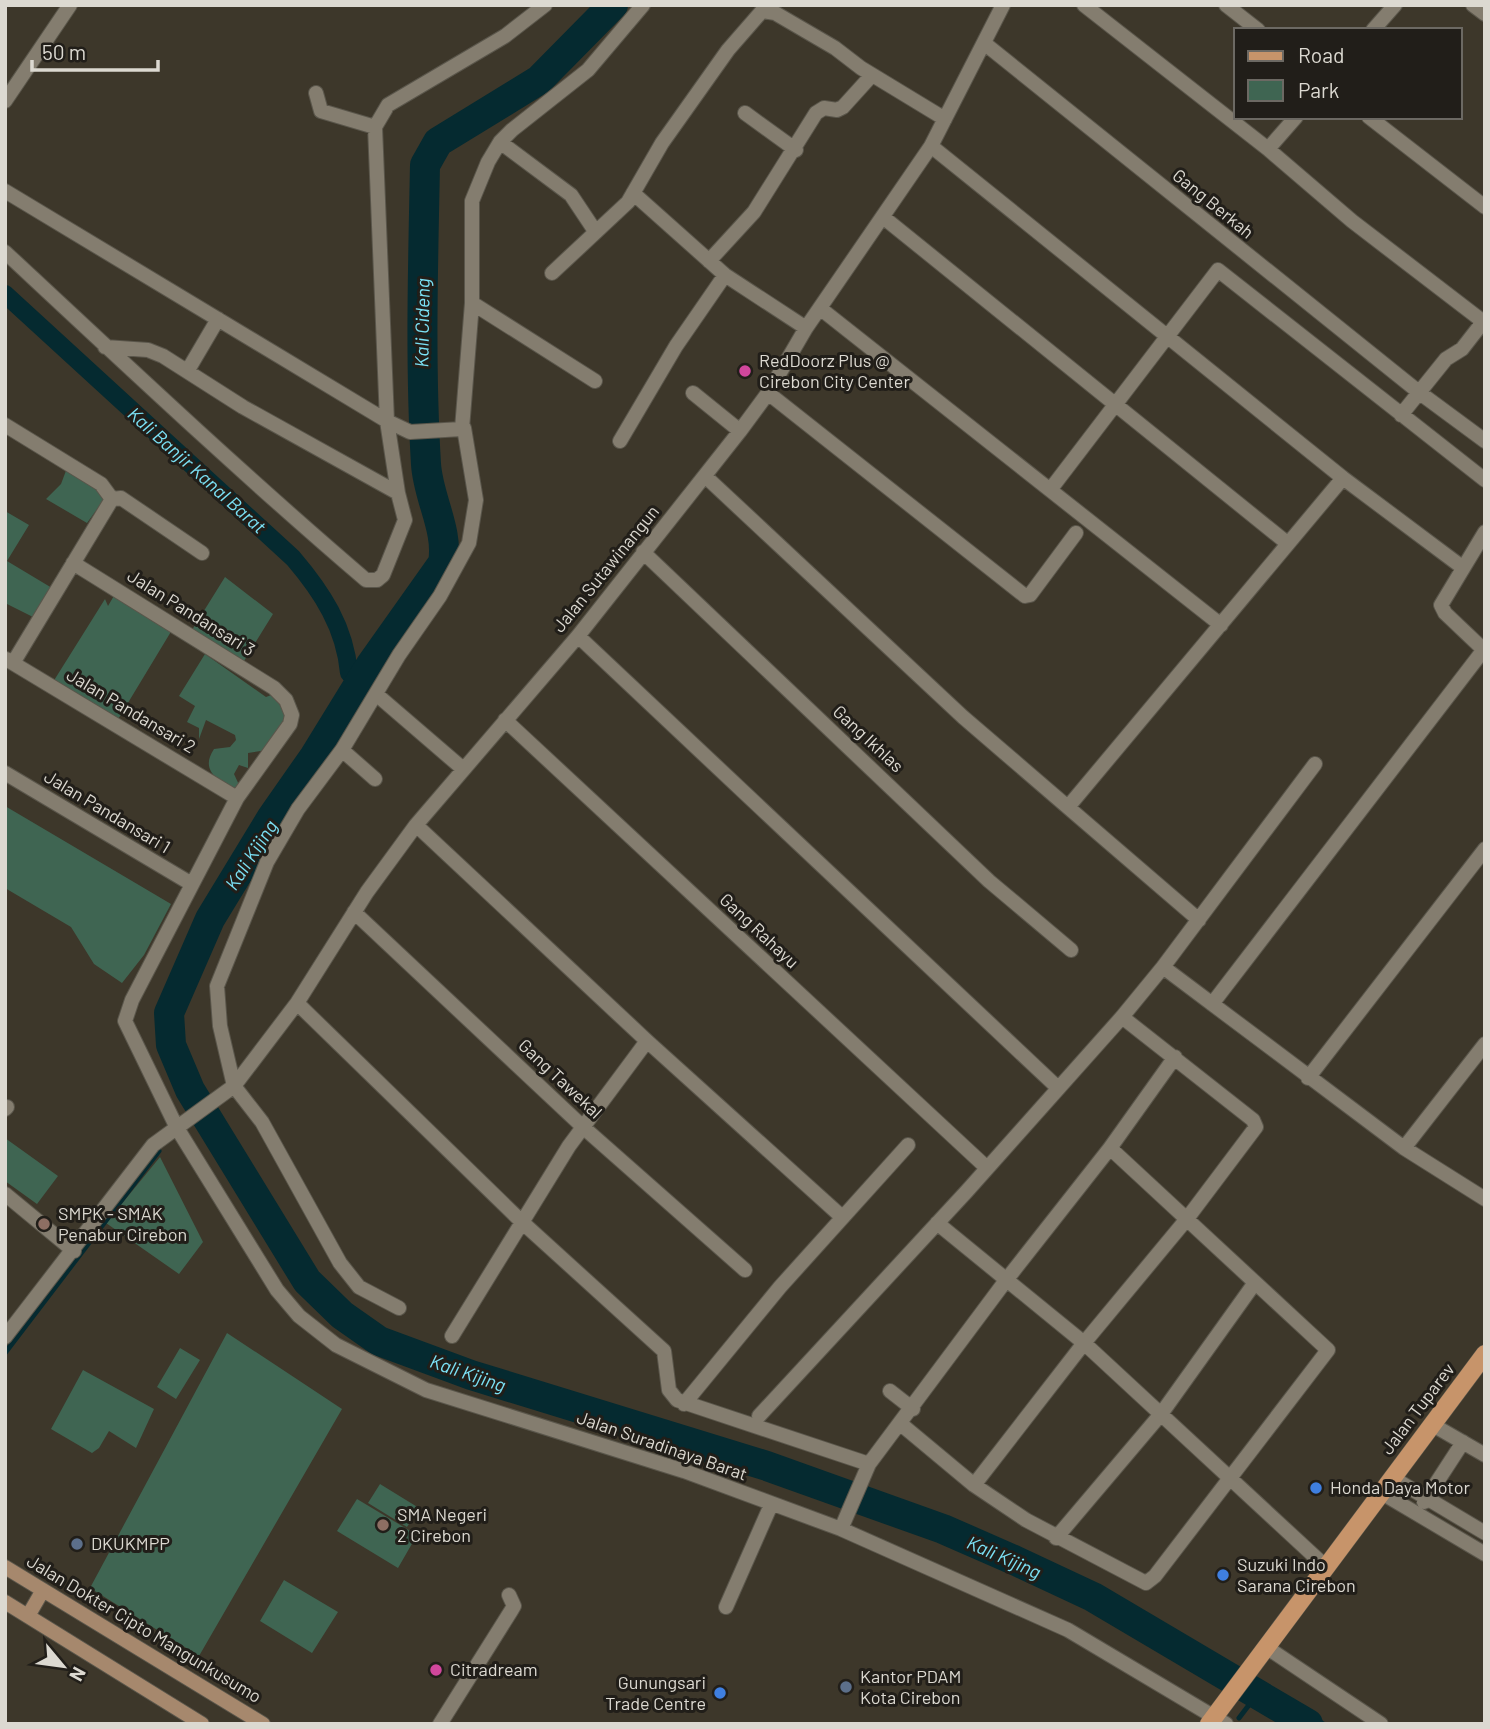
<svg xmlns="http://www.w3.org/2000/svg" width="1490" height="1729" font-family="Barlow,sans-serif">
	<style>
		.green { fill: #3f6552 }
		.water { fill: #052a30 }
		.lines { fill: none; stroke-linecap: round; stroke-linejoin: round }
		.stream { stroke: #052a30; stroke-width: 5 }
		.canal { stroke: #052a30; stroke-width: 18 }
		.river { stroke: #052a30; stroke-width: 30 }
		.street-casing { stroke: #5a564b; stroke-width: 16 }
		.secondary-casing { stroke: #5a564b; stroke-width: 16 }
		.primary-casing { stroke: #5a564b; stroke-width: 19 }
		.street { stroke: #847d6f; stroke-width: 14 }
		.secondary { stroke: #a6886d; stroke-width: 14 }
		.primary { stroke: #c7946a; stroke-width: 18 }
		.hotel-dot { fill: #d1479c; stroke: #211e19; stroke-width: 2.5 }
		.education-dot { fill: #8d6e63; stroke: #211e19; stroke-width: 2.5 }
		.shop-dot { fill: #3f7fe0; stroke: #211e19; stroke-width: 2.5 }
		.service-dot { fill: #5c6f8a; stroke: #211e19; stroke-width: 2.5 }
		.labels { text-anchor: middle; stroke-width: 6; stroke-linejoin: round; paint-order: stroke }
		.street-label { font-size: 18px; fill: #dcd9d1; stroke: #211e19 }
		.poi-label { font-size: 18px; fill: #dcd9d1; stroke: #211e19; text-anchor: start }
		.water-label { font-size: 19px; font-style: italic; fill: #7be1f5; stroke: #211e19 }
	</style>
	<rect width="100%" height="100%" fill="#3d372a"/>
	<path class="green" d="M67,468L101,488L105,498L87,523L46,499L61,484Z
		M5,511L29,525L7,561L52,588L35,618L5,603Z
		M225,577L273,614L244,661L192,630Z
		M115,594L172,630L117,721L53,682L105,599L108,606Z
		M205,654L266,697L274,694L288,714L267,750L248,753V768L239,765L234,774L240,787L233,790C217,779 200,770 214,749L230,747L236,740L235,735L206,720L199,739V728L187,722L195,706L179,696Z
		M5,806L171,904L144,955L122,983L94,964L71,927L5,888Z
		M5,1138L58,1176L37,1204L5,1181Z
		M160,1157L203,1242L179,1274L106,1223Z
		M227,1333L342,1409L199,1656L90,1588Z
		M180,1348L200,1360L176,1399L157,1387Z
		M83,1370L154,1409L136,1448L109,1431L99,1448L92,1453L51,1429Z
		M380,1484L419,1508L407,1527L368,1503Z
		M357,1499L417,1535L398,1568L337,1531Z
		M284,1580L338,1612L312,1653L260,1621Z"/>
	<path class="water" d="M1248,1674L1328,1724L1281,1722L1243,1702L1234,1689Z"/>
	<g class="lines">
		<path class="stream" d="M5,1353L159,1151
			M1239,1718L1252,1701"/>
		<path class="canal" d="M5,294L293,558C322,592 345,627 349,673"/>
		<path class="river" d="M613,5L539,80L438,142L425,165C423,265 420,365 426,464C428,498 449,530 443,563L370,666L314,757L272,817L210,919L169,1013L171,1045L190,1090L307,1281L342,1315L379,1341L471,1375L767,1466L943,1529L1014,1560L1093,1597L1308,1724"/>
		<defs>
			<path id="street" d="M1084,5L1268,149L1296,117
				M1226,5L1258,30
				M1473,5L1485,14
				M1373,30L1395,5
				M984,43L1420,393L1485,441
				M316,93L321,111L375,127
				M5,101L70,5
				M745,113L796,150
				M1369,117L1485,207
				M500,142L571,195L595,231
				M931,146L1343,478L1462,567
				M1268,149L1352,221L1485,323
				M5,191L387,421L410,432L462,429L472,303V201L488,162L500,142L512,130L588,70L643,5
				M633,193L725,275L806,328
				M883,217L1287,543
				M5,252C124,363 242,474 366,580H377L383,575L405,520L398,493L387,421L375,127L388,105L505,36L545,5
				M709,261L754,212L816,113L824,108L837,110L843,107L872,75
				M552,273L628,202L662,143L728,50L762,11L775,13L835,48L861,68L945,119
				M472,303L595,381
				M821,309L1221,625
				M105,347L148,350L163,356L243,407L398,493
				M188,370L218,319
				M693,393L740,431
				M768,393L1025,596L1030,595L1076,533
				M1401,415L1446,359L1462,349L1483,322
				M5,425L101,484L112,499
				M620,441L676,346L725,275
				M705,476L963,717L1199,920
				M1050,490L1218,270L1485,480
				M1485,532L1441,605L1445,613L1485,651
				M643,552L989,881L1071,950
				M73,563L274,688L286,700L292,715L290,724L237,798L132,1000L125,1021L177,1128L277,1290L299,1316L336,1345L426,1390L684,1471L841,1529L1068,1630L1226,1724
				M578,636L1057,1087
				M6,659L237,798
				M13,663L112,499L121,498L202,553
				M376,694L462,768
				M505,720L987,1168
				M342,750L375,779
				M5,773L190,883
				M1068,807L1343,478
				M416,825L647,1041L842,1217
				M354,912L583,1127L745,1270
				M1163,967L1404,1148L1485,1199
				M297,1003L523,1223L664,1351L669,1390L677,1400L869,1464
				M1212,1004L1485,648
				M1308,1078L1485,849
				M5,1109L7,1107
				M1110,1148L1175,1057
				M1404,1148L1485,1044
				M5,1194L74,1251
				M937,1223L1084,1343L1326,1567
				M399,1308L359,1287L340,1263L262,1122L234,1086L220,1026L217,986L267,862L298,809L342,750L399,655L440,596L469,543L476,500L464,428
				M452,1336L569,1146L647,1041
				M5,1337L153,1145L234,1086L297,1003L367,892L416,825L578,636L740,431L768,393L806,328L931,146L1003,5
				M890,1391L913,1409
				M684,1404L780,1287L908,1145
				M759,1416L967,1191L1122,1017L1163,967L1315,764
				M1433,1425L1485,1455
				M1393,1478L1485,1533
				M974,1485L1084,1343L1186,1220L1256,1127L1253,1120L1122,1017
				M1382,1493L1485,1554
				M1424,1502L1463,1442
				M841,1529L869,1464L1007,1279L1110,1148L1328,1350L1155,1576L1146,1583L1026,1520L974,1485L902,1425
				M1056,1538L1161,1414L1254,1284
				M726,1607L771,1505
				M1266,1647L1381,1724
				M440,1724L511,1611L514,1606L509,1595"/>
			<path id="secondary" d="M5,1567L263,1724
				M5,1602L202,1724
				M28,1616L43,1590"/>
			<path id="primary" d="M1209,1724L1485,1354"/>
		</defs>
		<use href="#street" class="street-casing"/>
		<use href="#secondary" class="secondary-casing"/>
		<use href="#primary" class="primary-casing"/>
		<use href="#street" class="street"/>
		<use href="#secondary" class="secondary"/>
		<use href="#primary" class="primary"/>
	</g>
	<g class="hotel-dot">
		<circle cx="745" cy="371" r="7"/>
		<circle cx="436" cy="1670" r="7"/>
	</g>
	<g class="education-dot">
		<circle cx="44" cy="1224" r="7"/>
		<circle cx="383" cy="1525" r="7"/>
	</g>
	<g class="shop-dot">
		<circle cx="1316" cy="1488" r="7"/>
		<circle cx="1223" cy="1575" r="7"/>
		<circle cx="720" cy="1693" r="7"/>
	</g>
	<g class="service-dot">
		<circle cx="77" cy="1544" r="7"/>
		<circle cx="846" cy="1687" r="7"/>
	</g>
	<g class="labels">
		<g class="street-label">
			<text transform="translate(1213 204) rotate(39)" y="6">Gang Berkah</text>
			<text transform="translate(606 569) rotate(-51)" y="6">Jalan Sutawinangun</text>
			<text transform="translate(191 613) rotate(32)" y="6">Jalan Pandansari 3</text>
			<text transform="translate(131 711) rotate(31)" y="6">Jalan Pandansari 2</text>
			<text transform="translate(868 739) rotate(43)" y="6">Gang Ikhlas</text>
			<text transform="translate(107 812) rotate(31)" y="6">Jalan Pandansari 1</text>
			<text transform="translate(759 931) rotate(43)" y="6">Gang Rahayu</text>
			<text transform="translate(560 1079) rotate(43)" y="6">Gang Tawekal</text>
			<text transform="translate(1418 1409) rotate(-53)" y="6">Jalan Tuparev</text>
			<text transform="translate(662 1446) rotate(19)" y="6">Jalan Suradinaya Barat</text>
			<text transform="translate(144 1629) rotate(31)" y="6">Jalan Dokter Cipto Mangunkusumo</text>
		</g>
		<g class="poi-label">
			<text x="759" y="367">RedDoorz Plus @<tspan x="759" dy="21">Cirebon City Center</tspan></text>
			<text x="58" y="1220">SMPK - SMAK<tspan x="58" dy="21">Penabur Cirebon</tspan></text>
			<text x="1330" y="1494">Honda Daya Motor</text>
			<text x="397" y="1521">SMA Negeri<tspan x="397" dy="21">2 Cirebon</tspan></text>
			<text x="91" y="1550">DKUKMPP</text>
			<text x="1237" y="1571">Suzuki Indo<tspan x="1237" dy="21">Sarana Cirebon</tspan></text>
			<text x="450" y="1676">Citradream</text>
			<text x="860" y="1683">Kantor PDAM<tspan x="860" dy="21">Kota Cirebon</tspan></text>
			<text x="706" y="1689" text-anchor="end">Gunungsari<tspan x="706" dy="21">Trade Centre</tspan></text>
		</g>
		<g class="water-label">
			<text transform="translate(422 323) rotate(-89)" y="7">Kali Cideng</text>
			<text transform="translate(197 470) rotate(42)" y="7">Kali Banjir Kanal Barat</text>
			<text transform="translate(251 855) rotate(-57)" y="7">Kali Kijing</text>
			<text transform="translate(468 1373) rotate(19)" y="7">Kali Kijing</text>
			<text transform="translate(1004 1557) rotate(24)" y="7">Kali Kijing</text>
		</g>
	</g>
	<rect width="1490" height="1729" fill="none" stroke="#dcd9d1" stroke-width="14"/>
	<rect x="1234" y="28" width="228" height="91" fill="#211e19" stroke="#6c6963" stroke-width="2"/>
	<rect x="1248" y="51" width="35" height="10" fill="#c7946a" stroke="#6c6963" stroke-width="2"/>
	<text x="1298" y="63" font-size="21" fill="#dcd9d1">Road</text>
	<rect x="1248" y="80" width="35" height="21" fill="#3f6552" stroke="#6c6963" stroke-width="2"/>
	<text x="1298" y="98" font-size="21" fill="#dcd9d1">Park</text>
	<g transform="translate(63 1666) rotate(119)" stroke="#211e19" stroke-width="5" paint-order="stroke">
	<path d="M0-5L12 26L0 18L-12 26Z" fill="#dcd9d1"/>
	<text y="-10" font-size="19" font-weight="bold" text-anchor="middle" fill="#dcd9d1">N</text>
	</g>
	<path d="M32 60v10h126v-10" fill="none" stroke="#dcd9d1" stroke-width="3.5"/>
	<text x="42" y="60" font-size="21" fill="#dcd9d1" stroke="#211e19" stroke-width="5" paint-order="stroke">50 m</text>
</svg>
